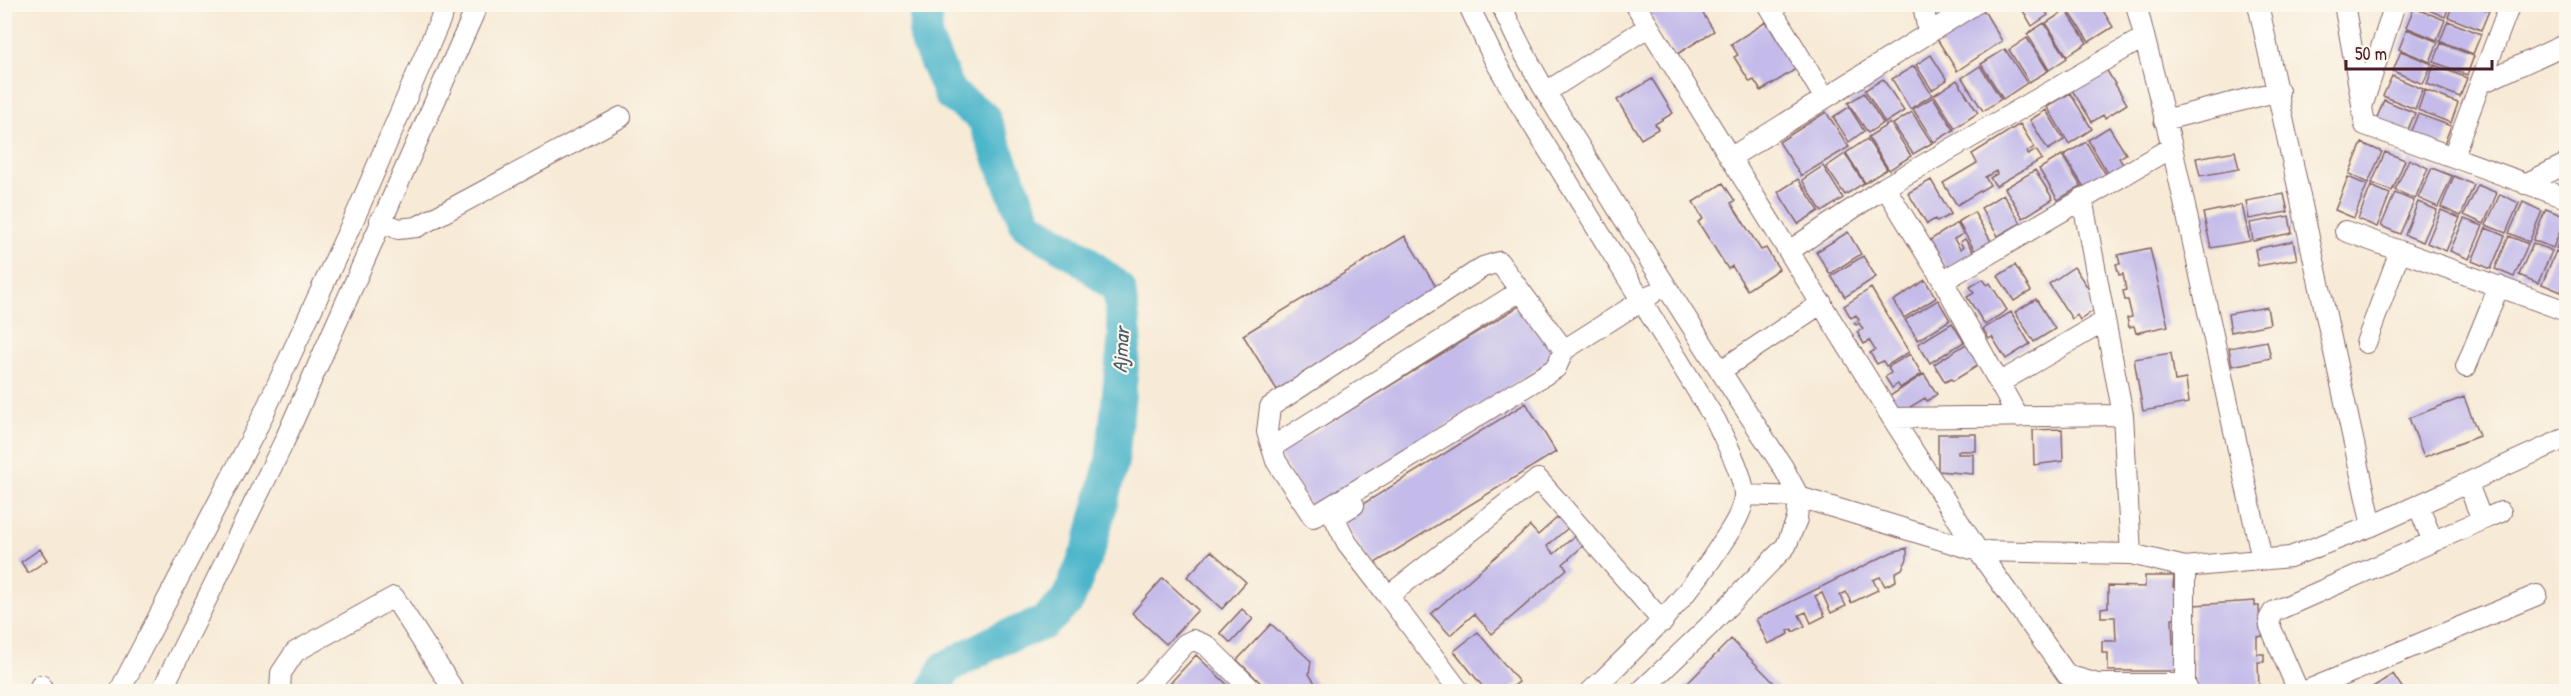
<svg xmlns="http://www.w3.org/2000/svg" width="2571" height="696" font-family="'Patrick Hand',sans-serif">
	<style>
		.lines { fill: none; stroke-linecap: round; stroke-linejoin: round }
		.river { stroke: #4cb5ca; stroke-width: 34 }
		.building { fill: #c4bbea }
		.minor-casing { stroke: #876667; stroke-width: 22 }
		.minor { stroke: #fff; stroke-width: 20 }
		.labels { text-anchor: middle; stroke-width: 4.5; stroke-linejoin: round; paint-order: stroke }
		.water-label { font-size: 21px; font-style: italic; fill: #4b5b6b; stroke: #fbf7ec }
	</style>
	<rect width="100%" height="100%" fill="#fbf7ec"/>
	<filter id="ink" filterUnits="userSpaceOnUse"><feTurbulence type="fractalNoise" baseFrequency=".0167" numOctaves="2"/><feDisplacementMap in="SourceGraphic" scale="12" xChannelSelector="R" yChannelSelector="G"/><feConvolveMatrix kernelMatrix="1 2 1 2 8 2 1 2 1" color-interpolation-filters="sRGB"/></filter>
	<filter id="wash" filterUnits="userSpaceOnUse"><feTurbulence type="fractalNoise" baseFrequency=".008" numOctaves="4" result="noise"/><feDisplacementMap in="SourceGraphic" scale="24" xChannelSelector="R" yChannelSelector="G"/><feGaussianBlur stdDeviation="1.35" result="paint"/><feColorMatrix in="noise" values="0 0 0 0 0 0 0 0 0 0 0 0 0 0 0 0 0 1.4 0 .05"/><feComposite in="paint" operator="in"/></filter>
	<g filter="url(#wash)">
		<rect width="100%" height="100%" fill="#f7ead6"/>
		<g class="lines">
			<path class="river" d="M927,4L925,37L950,94L983,117L1027,225L1081,258L1119,289L1125,335L1112,461L1090,545L1068,600L1044,623L998,640L945,668L933,692"/>
		</g>
		<g id="blocks">
			<path class="building" d="M1651,4H1697L1714,31L1676,55L1647,7Z
				M2019,4H2041L2048,15L2032,26Z
				M2076,4H2099L2113,27L2089,42L2068,10Z
				M2415,4H2450L2445,17Z
				M2453,4H2472L2489,11L2481,30L2448,17Z
				M2414,8L2445,20L2437,40L2406,27Z
				M1983,9L2002,41L1957,71L1937,39Z
				M2066,10L2087,43L2067,56L2046,23Z
				M2448,21L2481,34L2473,54L2440,41Z
				M1766,22L1796,69L1761,91L1754,80L1750,82L1734,57L1738,55L1731,44Z
				M2044,23L2067,58L2049,70L2027,34Z
				M2407,29L2438,42L2430,62L2399,49Z
				M2027,38L2048,71L2029,82L2009,50Z
				M2441,43L2474,56L2467,75L2434,62Z
				M2005,49L2027,83L2003,99L1981,64Z
				M2401,51L2432,64L2423,84L2393,71Z
				M1931,55L1947,80L1932,90L1916,65Z
				M2434,65L2467,78L2460,97L2427,84Z
				M1914,66L1932,95L1910,109L1892,79Z
				M1980,66L2001,99L1983,111L1962,78Z
				M2106,69L2127,104L2105,118L2103,115L2092,122L2072,90Z
				M2392,76L2423,89L2415,109L2383,96Z
				M1652,79L1673,113L1655,124L1658,129L1641,139L1617,100Z
				M1883,79L1904,111L1885,123L1865,90Z
				M1957,80L1978,113L1955,128L1934,95Z
				M2425,90L2458,103L2451,123L2418,110Z
				M1864,93L1883,123L1868,133L1848,103Z
				M2070,93L2092,129L2069,144L2047,107Z
				M1933,97L1954,130L1934,142L1913,109Z
				M2384,100L2415,113L2407,132L2376,120Z
				M1849,107L1864,131L1849,142L1833,117Z
				M2046,110L2064,140L2048,150L2030,120Z
				M1826,112L1849,147L1801,176L1779,142Z
				M1912,112L1932,143L1913,154L1893,124Z
				M2418,114L2451,126L2443,146L2410,133Z
				M1890,123L1911,156L1889,170L1868,137Z
				M2020,124L2034,147L2027,152L2028,155L2036,150L2042,159L1996,186L1990,178L1997,174L1996,171L1985,177L1990,185L1957,205L1943,183L1977,163L1972,154Z
				M2109,127L2126,154L2119,158L2124,166L2109,175L2088,140Z
				M1867,139L1887,169L1865,183L1846,153Z
				M2086,142L2107,176L2085,189L2064,155Z
				M2362,143L2382,152L2368,183L2349,174Z
				M2235,151L2239,169L2200,176L2196,158Z
				M2385,152L2405,160L2392,191L2372,183Z
				M1845,154L1864,183L1845,195L1826,167Z
				M2062,155L2081,186L2058,200L2039,169Z
				M2409,159L2428,168L2415,199L2395,190Z
				M1823,166L1843,198L1822,212L1802,180Z
				M2432,168L2452,176L2438,207L2418,198Z
				M2035,170L2053,199L2023,218L2005,188Z
				M2454,176L2474,185L2461,216L2441,207Z
				M2348,177L2367,185L2354,218L2335,210Z
				M1798,179L1819,211L1798,224L1778,192Z
				M1931,180L1951,214L1937,222L1935,219L1927,224L1908,193Z
				M1723,183L1735,201L1731,203L1761,250L1766,248L1779,269L1747,290L1732,266L1728,269L1698,222L1703,219L1693,202Z
				M2478,185L2497,193L2484,224L2464,215Z
				M2371,186L2390,194L2377,227L2358,219Z
				M2395,193L2414,201L2400,234L2381,226Z
				M2003,194L2021,223L1998,236L1981,208Z
				M2284,194L2288,212L2249,219L2246,201Z
				M2500,194L2519,203L2506,233L2486,225Z
				M2418,202L2437,210L2423,242L2405,235Z
				M2523,202L2542,211L2529,242L2509,233Z
				M2242,205L2250,241L2211,248L2203,213Z
				M2546,209L2566,217L2553,248L2533,240Z
				M2441,210L2460,218L2446,251L2427,243Z
				M1974,212L1991,241L1975,251L1958,222Z
				M2289,216L2292,233L2253,241L2250,223Z
				M2464,219L2483,226L2469,259L2450,251Z
				M1957,223L1963,234L1954,239L1960,249L1963,247L1960,242L1965,239L1974,253L1947,268L1930,240Z
				M2566,224V252L2556,248Z
				M2486,228L2505,236L2491,269L2472,261Z
				M1848,232L1861,254L1830,274L1816,252Z
				M1405,236L1438,290L1277,390L1243,335Z
				M2509,236L2528,244L2514,277L2495,269Z
				M2293,241L2297,259L2258,266L2255,249Z
				M2533,243L2552,251L2538,283L2519,275Z
				M2150,248L2168,326L2136,333L2134,326L2129,327L2127,318L2132,317L2128,300H2125L2123,291L2126,290L2123,274L2119,275L2116,264H2120L2118,255Z
				M2556,251L2566,256V279L2561,292L2542,284Z
				M1863,256L1876,277L1845,297L1831,276Z
				M2015,265L2031,291L2014,301L1998,276Z
				M2074,267L2100,306L2080,320L2077,315L2072,319L2049,284Z
				M1983,279L1987,285L1990,283L2007,310L1985,325L1967,297L1974,293L1970,287Z
				M1925,280L1936,298L1904,318L1893,301Z
				M1871,288L1909,352L1886,366L1883,361L1877,364L1870,353L1875,350L1869,340L1864,344L1857,332L1863,329L1859,323L1856,325L1854,323L1859,320L1856,315L1851,318L1844,306Z
				M2036,299L2055,329L2034,342L2015,312Z
				M1938,300L1950,320L1918,340L1905,320Z
				M1524,303L1557,357L1312,508L1279,454Z
				M2267,307L2270,324L2231,332L2228,314Z
				M2011,312L2030,344L2006,359L1992,337L1989,339L1983,329Z
				M1952,323L1964,342L1930,363L1918,344Z
				M2267,341L2271,358L2232,366L2229,348Z
				M1966,344L1979,365L1953,381L1951,379L1945,382L1934,364Z
				M2171,353L2175,381L2186,379L2189,403L2143,411L2134,359Z
				M1910,354L1922,374L1900,388L1898,384L1892,388L1885,377L1891,373L1888,367Z
				M1924,374L1937,394L1927,401L1925,398L1910,407L1912,410L1902,416L1890,396Z
				M2464,397L2479,436L2424,457L2409,418Z
				M1526,403L1556,452L1372,565L1342,517Z
				M2062,429L2063,461L2034,465L2033,430Z
				M1938,434H1976V451H1958V454H1973V474L1938,471Z
				M1558,517L1568,528L1547,546L1554,554L1577,534L1585,544L1563,564L1567,569L1492,634L1474,614L1450,635L1431,614L1530,526L1538,535Z
				M1907,548V559L1902,569L1895,573L1896,581L1885,586L1880,577L1873,580L1878,590L1851,603L1846,592L1840,595L1846,606L1831,613L1822,593L1815,596L1825,616L1811,623L1806,612L1799,615L1805,626L1793,632L1792,629L1788,631L1789,634L1768,644L1756,619L1892,552Z
				M40,549L47,560L28,573L21,562Z
				M1211,551L1246,582L1222,609L1187,577Z
				M2145,576H2174L2173,587H2178L2183,618H2172L2173,644L2183,643L2178,671H2108V653H2102V641H2116L2115,617H2101V608L2108,607V586L2145,587Z
				M1163,578L1198,610L1166,644L1132,613Z
				M2255,601V606H2259L2260,629H2263V636L2257,637V654H2264V662H2258L2259,687L2195,688L2194,605Z
				M1242,609L1253,619L1231,643L1220,633Z
				M1271,624L1311,661L1309,674L1321,692H1270L1237,660Z
				M1478,632L1519,682L1511,688L1513,692H1487L1454,651Z
				M1731,639L1783,692H1679Z
				M1196,655L1235,692H1162Z
				M2393,674L2405,692H2365Z"/>
		</g>
	</g>
	<g filter="url(#ink)">
		<use href="#blocks" fill-opacity="0" stroke="#876667" stroke-width="1.5"/>
		<g class="lines">
			<defs>
				<path id="minor" d="M1468,4L1494,59L1521,106L1716,421C1725,441 1743,473 1744,494C1744,510 1732,528 1724,540C1685,602 1642,642 1590,692
					M1501,4C1526,65 1563,119 1597,175C1657,274 1720,371 1783,467L1799,497L1797,519L1786,546L1708,627L1640,692
					M1635,4L1892,418L1978,551L2067,675L2098,684H2185L2189,692
					M1768,4L1824,97
					M1923,4L1928,32
					M2136,4L2172,147L2262,559
					M2258,4L2372,526
					M2344,4L2362,104
					M2395,4L2362,107L2365,125L2566,198
					M2482,83L2566,44
					M1546,92L1648,27
					M2164,120L2279,91
					M2453,156L2510,4
					M1730,158L1975,4
					M2525,184L2566,164
					M1885,187L1943,281L2018,417
					M2082,198L2123,415L2131,554
					M380,220L398,229L417,227L621,117
					M2345,231L2566,311
					M1789,251L1885,187L2143,38
					M1499,262L1564,350L1556,368L1313,517L1276,461L1267,432L1270,407L1483,267Z
					M1943,281L2172,147
					M2366,343L2400,251
					M1564,350L1652,294
					M2466,367L2499,286
					M1720,371L1822,303
					M1999,383L2105,321
					M1892,418L2123,415
					M1272,447L1520,291
					M2468,484L2482,520L2273,612L2269,619L2270,626L2297,688L2303,691L2308,690L2537,595
					M1744,495L1799,497L1978,551L2131,554L2185,567L2290,557L2372,526L2566,438
					M1354,505L1334,517L1347,543L1388,596
					M2418,505L2433,542
					M2482,520L2501,512
					M2185,567V684
					M37,692L41,685
					M119,692L257,428L358,210L447,4
					M161,692L283,444L478,4
					M280,692L281,673L295,652L394,597L455,692
					M1142,692L1185,644L1193,640L1206,645L1254,692
					M1460,692L1388,596L1538,479L1663,622"/>
			</defs>
			<use href="#minor" class="minor-casing"/>
			<use href="#minor" class="minor"/>
		</g>
	</g>
	<g class="labels">
		<g class="water-label">
			<text transform="translate(1121 350) rotate(-87)" y="7">Ajmar</text>
		</g>
	</g>
	<rect width="2571" height="696" fill="none" stroke="#fbf7ec" stroke-width="24"/>
	<path d="M2346 60v9h146v-9" fill="none" stroke="#4a1f2b" stroke-width="3"/>
	<text x="2355" y="60" font-size="18" fill="#4a1f2b" stroke="#fbf7ec" stroke-width="4.5" paint-order="stroke">50 m</text>
</svg>
